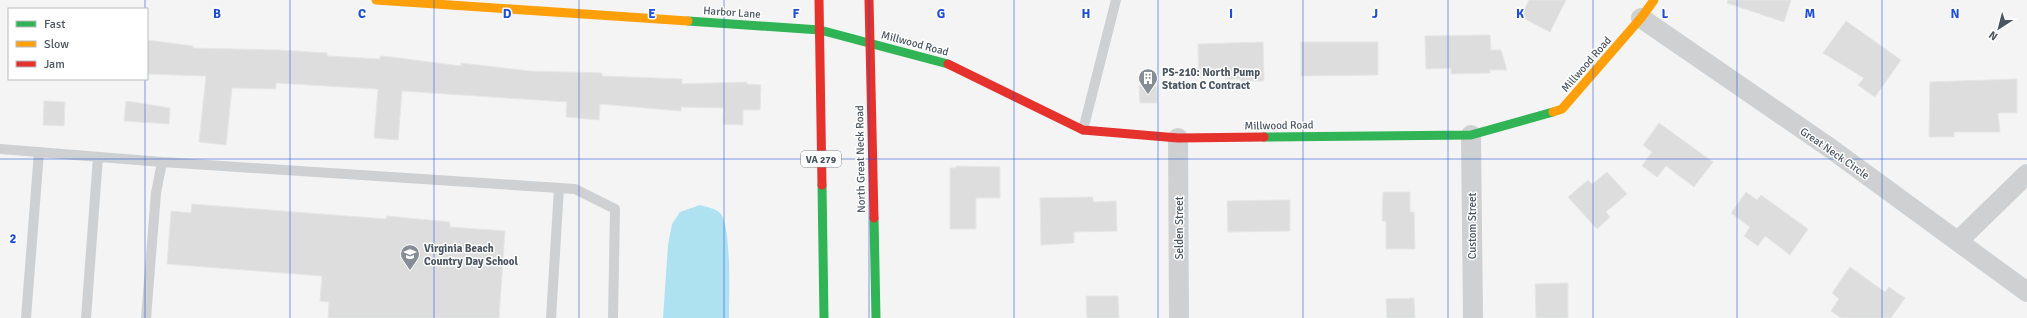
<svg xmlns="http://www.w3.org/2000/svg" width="2027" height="318" font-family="Signika,sans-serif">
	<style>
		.water { fill: #aee2f0 }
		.building { fill: #ddddde; stroke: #e5e6e7 }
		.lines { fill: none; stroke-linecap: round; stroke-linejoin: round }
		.lane { stroke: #ced0d2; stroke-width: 10 }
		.street { stroke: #ced0d2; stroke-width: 20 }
		.fast { stroke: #30b455; stroke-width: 9 }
		.slow { stroke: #ff9f0a; stroke-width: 9 }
		.jam { stroke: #e5322d; stroke-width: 9 }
		.grid { fill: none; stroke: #1d4ed8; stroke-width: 1; stroke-opacity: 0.55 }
		.labels { text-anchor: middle; stroke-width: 3; stroke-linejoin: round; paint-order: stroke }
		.shield { fill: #fff; stroke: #808990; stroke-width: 1 }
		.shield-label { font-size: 10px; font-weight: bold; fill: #4a5661 }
		.street-label { font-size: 11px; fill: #4a5661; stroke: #fff }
		.poi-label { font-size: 11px; font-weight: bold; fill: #4a5661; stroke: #fff; text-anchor: start }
		.grid-label { font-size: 13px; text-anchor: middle; font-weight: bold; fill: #1d4ed8; stroke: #fff; stroke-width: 3; stroke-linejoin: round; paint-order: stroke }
	</style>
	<rect width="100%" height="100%" fill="#f4f4f4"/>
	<path class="water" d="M700,205C706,207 715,208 720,213C732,225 729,298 729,318H663L668,245L672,224L680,212Z"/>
	<path class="building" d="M1529,0H1566L1550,32L1521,17Z
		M1728,0H1791L1784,22L1727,3Z
		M1846,21L1901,60L1875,97L1858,85L1864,78L1823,53Z
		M1490,35L1491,50H1501L1507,70H1490V73L1451,74V68L1426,69L1425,36Z
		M147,40L193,46V48L280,50L327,53V56L380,59V56L391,57L461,66V63L530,71L602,73V76L682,79V84L747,82V84L761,85L760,110H743V125L723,124L724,108L681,107V111L600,104L599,120L566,117L567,102L402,91L398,140L374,138L378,89L276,83V89L232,88L226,145L199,142L206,76L147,74Z
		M1263,42L1264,81H1241V79H1225V76L1199,77L1198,44Z
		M1301,42H1378V75L1301,76Z
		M2017,79V113H1998L2000,132H1954V137H1929L1930,82Z
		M1139,86H1157V103H1140Z
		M44,101L65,102L64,126L43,125Z
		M126,101L170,108L169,124L124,121Z
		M1659,123L1713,162L1694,187L1666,166L1657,177L1642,166L1652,152L1643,145Z
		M956,166L1000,167V198H976V229H950V168H956Z
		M1607,172L1627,194L1606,212L1610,217L1597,229L1568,197L1588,180L1592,184Z
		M1383,192H1410V212H1414L1415,249H1386V221H1382Z
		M1746,192L1757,200L1761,195L1808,229L1790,255L1765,236L1758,246L1744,236L1750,227L1731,213Z
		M1093,197V202L1116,201L1117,231L1074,232V243L1041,245L1040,198Z
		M1278,200H1290V231L1228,232L1227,201Z
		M192,204L386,219L387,216L450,222V227L505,231L499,318H328L329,302L320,301L322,276L167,264L171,211L191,213Z
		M1850,267L1885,292L1889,287L1905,298L1891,318H1841L1831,311L1839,299L1832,293Z
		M1568,283V318H1536L1535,284Z
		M1086,296H1118L1119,318H1087Z
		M1414,298L1415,318H1387L1386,299Z"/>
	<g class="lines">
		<path class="lane" d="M1083,130L1116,0
			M0,149L162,162L575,189L615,209L613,318
			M26,318L39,152
			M86,318L98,157
			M146,318L156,193L162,162
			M551,318L559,188"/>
		<path class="street" d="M1641,18L1830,148L2027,292
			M1471,135L1473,318
			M1178,138L1179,318
			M1958,241L2027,174"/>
		<path class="fast" d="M688,21L820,30L948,64
			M1264,137L1471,135L1553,112
			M822,185L824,318
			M874,218L876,318"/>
		<path class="slow" d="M376,0L688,21
			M1553,112L1562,109L1641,18L1654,0"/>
		<path class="jam" d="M819,0L822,185
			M869,0L874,218
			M948,64L1083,130L1178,138L1264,137"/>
	</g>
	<path class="grid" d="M145,0V9M290,0V318M434,0V318M579,0V318M724,0V318M869,0V318M1014,0V318M1158,0V318M1303,0V318M1448,0V318M1593,0V318M1737,0V318M1882,0V318M145,79V318M0,159H2027"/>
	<defs>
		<symbol id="building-pin" viewBox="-11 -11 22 30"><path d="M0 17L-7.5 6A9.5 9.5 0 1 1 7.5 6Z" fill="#868d94" stroke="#fff"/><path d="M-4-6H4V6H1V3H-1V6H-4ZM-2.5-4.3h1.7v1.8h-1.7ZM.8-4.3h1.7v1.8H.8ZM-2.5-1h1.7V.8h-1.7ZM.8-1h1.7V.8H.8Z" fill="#fff"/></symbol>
		<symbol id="school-pin" viewBox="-11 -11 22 30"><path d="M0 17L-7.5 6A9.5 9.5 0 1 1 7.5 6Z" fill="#868d94" stroke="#fff"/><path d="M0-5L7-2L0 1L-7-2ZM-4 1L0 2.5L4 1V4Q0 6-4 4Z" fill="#fff"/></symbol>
	</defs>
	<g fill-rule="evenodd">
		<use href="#building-pin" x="1137" y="67" width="22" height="30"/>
		<use href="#school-pin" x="399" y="243" width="22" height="30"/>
	</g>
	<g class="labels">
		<rect class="shield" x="801" y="151" width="40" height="16" rx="3"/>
		<g class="shield-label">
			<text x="821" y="163">VA 279</text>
		</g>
		<g class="street-label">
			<text transform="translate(732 12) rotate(4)" y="4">Harbor Lane</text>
			<text transform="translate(915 43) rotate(15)" y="4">Millwood Road</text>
			<text transform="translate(1586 64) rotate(-49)" y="4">Millwood Road</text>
			<text transform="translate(1279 125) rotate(-1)" y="4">Millwood Road</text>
			<text transform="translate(1835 153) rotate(35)" y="4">Great Neck Circle</text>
			<text transform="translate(860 159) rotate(-91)" y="4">North Great Neck Road</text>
			<text transform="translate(1472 226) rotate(-90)" y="4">Custom Street</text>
			<text transform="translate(1179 228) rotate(-90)" y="4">Selden Street</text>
		</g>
		<g class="poi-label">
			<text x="1162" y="76">PS-210: North Pump<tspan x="1162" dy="13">Station C Contract</tspan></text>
			<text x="424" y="252">Virginia Beach<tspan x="424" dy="13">Country Day School</tspan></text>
		</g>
	</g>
	<g class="grid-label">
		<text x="217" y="18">B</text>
		<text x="362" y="18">C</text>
		<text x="507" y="18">D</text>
		<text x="652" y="18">E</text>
		<text x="796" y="18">F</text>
		<text x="941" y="18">G</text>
		<text x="1086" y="18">H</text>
		<text x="1231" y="18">I</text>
		<text x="1375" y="18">J</text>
		<text x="1520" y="18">K</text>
		<text x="1665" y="18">L</text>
		<text x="1810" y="18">M</text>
		<text x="1955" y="18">N</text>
		<text x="13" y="243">2</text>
	</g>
	<rect x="8" y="8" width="140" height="72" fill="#ffffff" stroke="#b7bbc0"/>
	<rect x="16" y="21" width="20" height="6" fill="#30b455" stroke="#b7bbc0"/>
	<text x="44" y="28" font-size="12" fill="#4a5661">Fast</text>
	<rect x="16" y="41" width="20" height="6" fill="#ff9f0a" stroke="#b7bbc0"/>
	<text x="44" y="48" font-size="12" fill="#4a5661">Slow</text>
	<rect x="16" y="61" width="20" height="6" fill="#e5322d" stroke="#b7bbc0"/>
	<text x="44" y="68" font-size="12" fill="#4a5661">Jam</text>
	<g transform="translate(1999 28) rotate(216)" stroke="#ffffff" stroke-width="3" paint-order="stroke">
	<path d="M0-3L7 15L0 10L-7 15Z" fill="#4a5661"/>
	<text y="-6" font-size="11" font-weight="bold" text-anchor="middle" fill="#4a5661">N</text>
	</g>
</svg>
